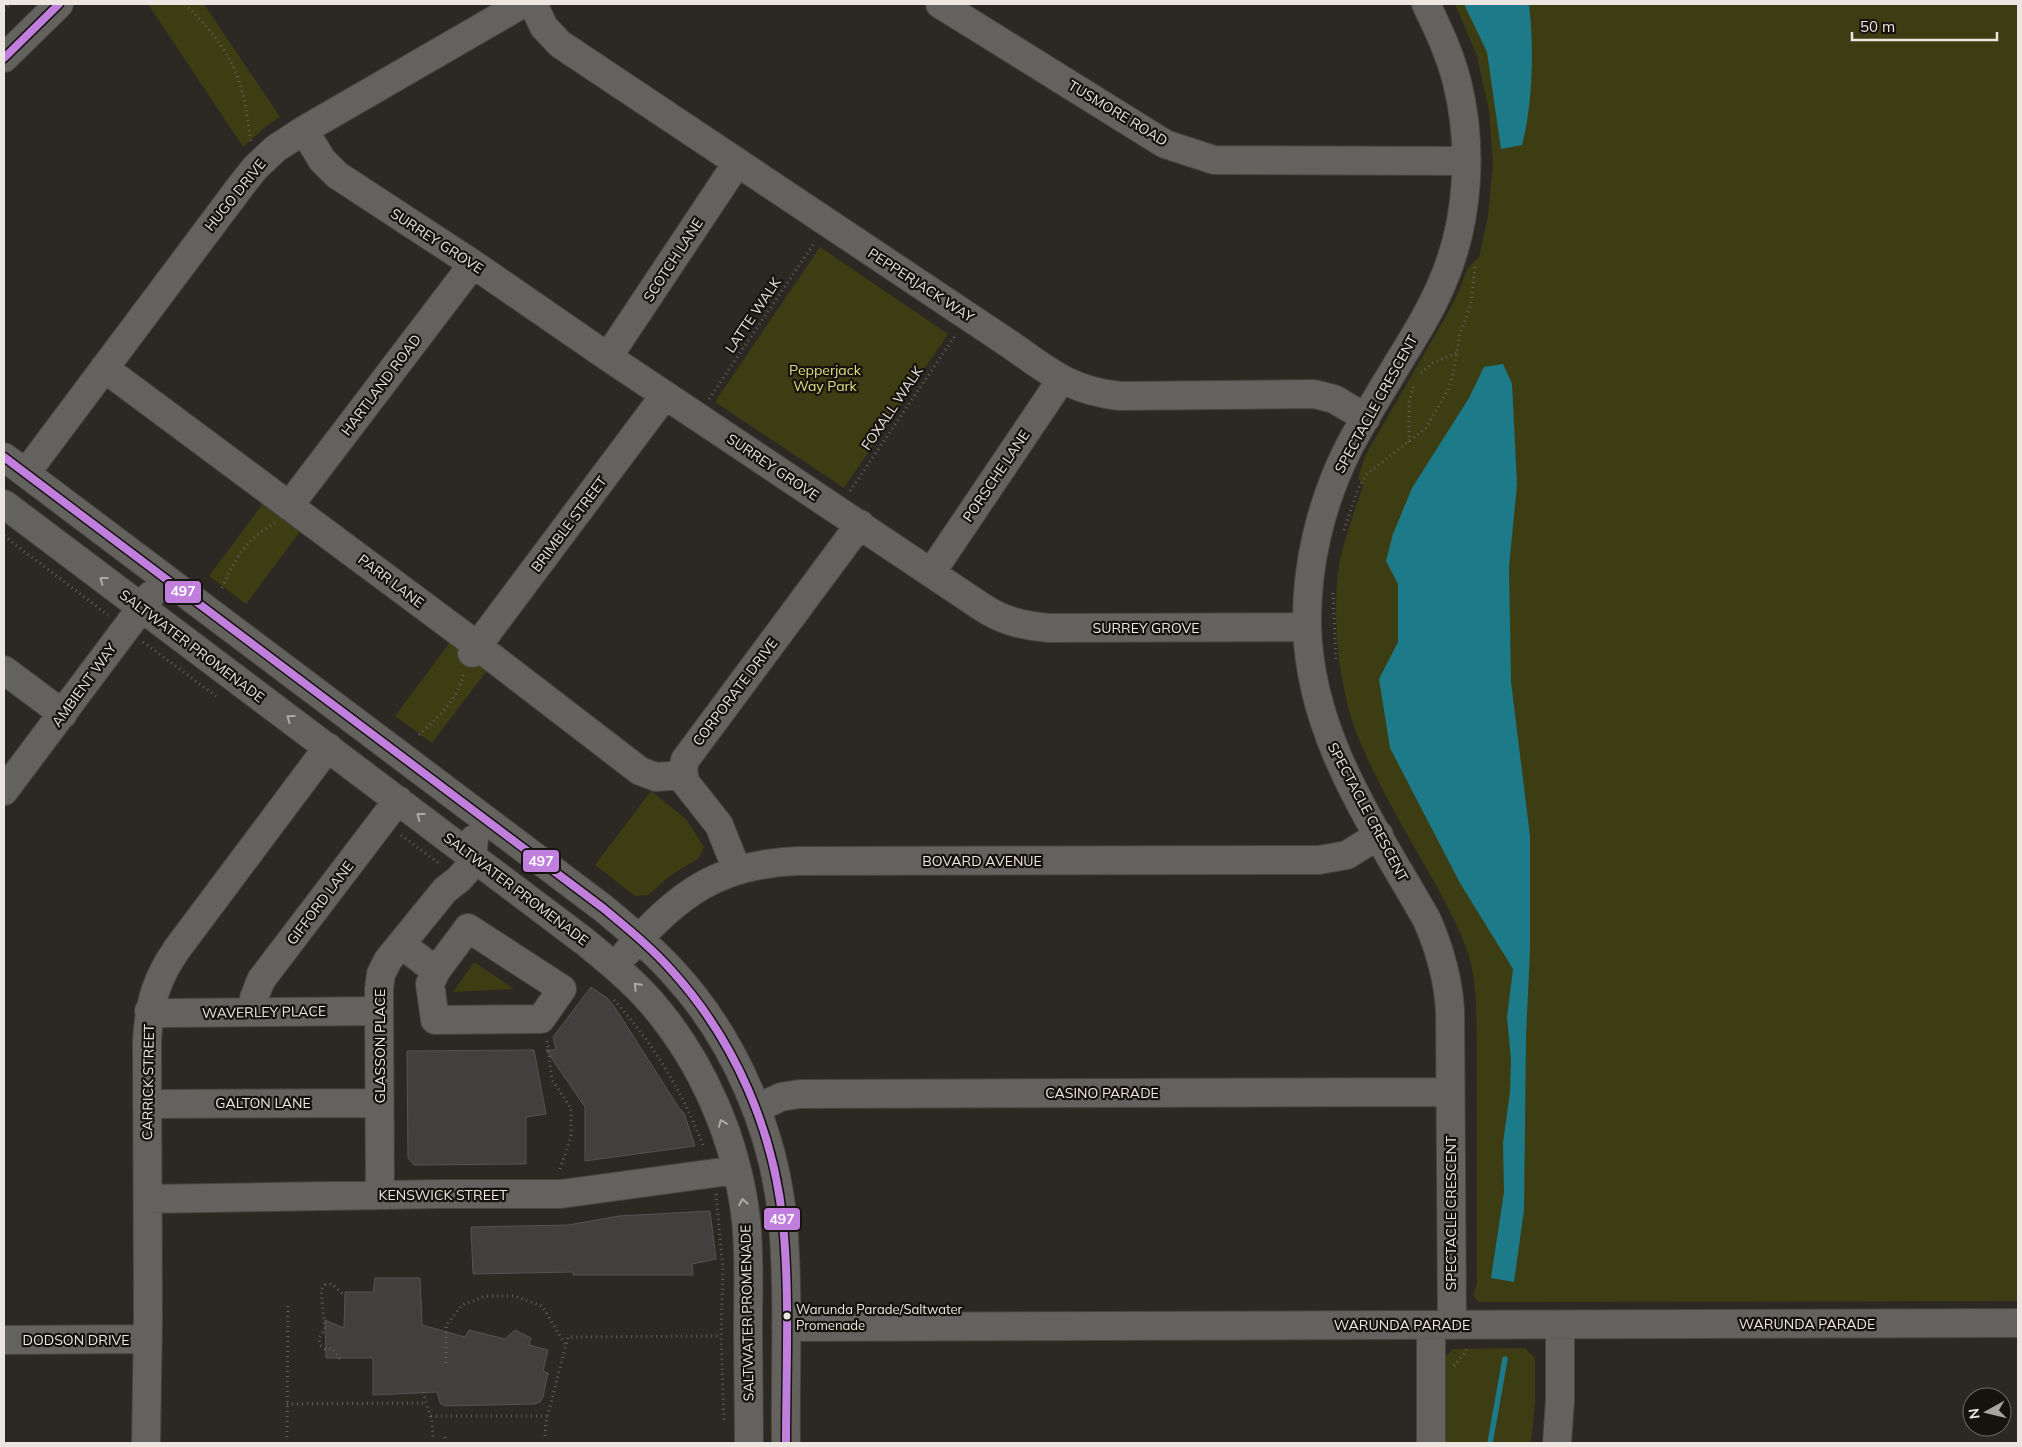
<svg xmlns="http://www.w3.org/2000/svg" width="2022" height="1447" font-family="Mulish,sans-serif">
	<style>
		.green { fill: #3c3d13 }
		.water { fill: #1d7b89 }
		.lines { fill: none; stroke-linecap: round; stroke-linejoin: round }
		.stream { stroke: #1d7b89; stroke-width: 5.5 }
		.building { fill: #41403f; stroke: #555353 }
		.minor-casing { stroke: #474440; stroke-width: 30 }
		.path { stroke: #625f5c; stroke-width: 3; stroke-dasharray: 1 4; stroke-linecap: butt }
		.minor { stroke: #64625e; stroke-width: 28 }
		.bus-1-casing { stroke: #16130f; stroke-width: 11 }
		.bus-1 { stroke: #c07fdc; stroke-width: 8 }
		.oneway { stroke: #aeaba6 }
		.bus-dot { fill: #ebe6e0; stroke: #16130f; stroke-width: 2 }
		.labels { text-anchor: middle; stroke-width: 4.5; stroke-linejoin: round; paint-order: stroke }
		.bus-label { font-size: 13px; fill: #ebe6e0; stroke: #16130f; text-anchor: start }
		.street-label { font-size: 14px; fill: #ebe6e0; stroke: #16130f }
		.park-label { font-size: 14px; fill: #dde07f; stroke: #16130f }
		.line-badge { stroke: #16130f; stroke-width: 2 }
		.badge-label { font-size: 14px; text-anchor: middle; font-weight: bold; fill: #fff }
	</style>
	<rect width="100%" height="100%" fill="#2c2924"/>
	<path class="green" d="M148,4H204L280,117L264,128L243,147Z
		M1455,4H2018V1301L1479,1302L1473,1296L1477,1283V1043C1476,1017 1477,990 1471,964C1463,933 1447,906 1432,878C1406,832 1378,786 1358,737C1338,688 1330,607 1341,555C1347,532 1355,509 1363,486L1358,478L1366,454L1446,316L1459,291L1467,269L1479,257L1488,216L1493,164L1489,111L1477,56Z
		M820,247L948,334L844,488L715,402Z
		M265,501L302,529L246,604L209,576Z
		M451,641L488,669L432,743L395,716Z
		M651,791L686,819L704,847L698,859L671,875L648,895L635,896L595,865Z
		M474,962L514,989L453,992Z
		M1525,1348L1535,1358V1402L1531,1443H1444V1358L1453,1349Z"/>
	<path class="water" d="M1464,4H1529C1534,45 1533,104 1522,145L1501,149L1487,52Z
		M1503,364L1512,384L1517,484L1509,567L1511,682L1530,836V950L1526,1036L1524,1210L1514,1282L1491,1278L1504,1192L1503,1143L1510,1092L1511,1059L1507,1017L1513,969L1460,883L1390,748L1379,679L1398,642V584L1386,561L1393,534L1412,488L1469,398L1484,367Z"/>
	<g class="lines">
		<path class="stream" d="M1490,1443L1505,1359"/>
	</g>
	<path class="building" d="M591,987L607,998L614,1006L679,1108L684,1113L695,1146L585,1161V1107L546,1050H556L553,1037Z
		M534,1050L546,1114L526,1117V1164L414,1165L408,1158L407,1051Z
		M710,1211L716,1259L692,1264L693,1275H573V1272L473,1274L471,1227L568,1225L619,1216Z
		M375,1278H420L422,1325L465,1337L469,1330L505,1339L515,1330L531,1338L529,1345L548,1350L543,1371L548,1373L543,1397L540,1402L535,1404L445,1406L440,1403L437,1392L373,1395V1358H326L325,1320L344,1328L345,1292H373Z"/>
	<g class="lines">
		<defs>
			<path id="minor" d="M533,4L544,27L560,44L1011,345C1049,372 1071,391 1120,396L1314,394L1334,399L1366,418
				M940,4L1165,144L1214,160L1466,161
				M1426,4C1438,29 1450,54 1457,82C1473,146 1469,220 1443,281C1431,310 1414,337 1398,363C1381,392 1363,420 1348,449C1321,503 1306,565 1307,626C1310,738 1374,826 1427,920C1440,950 1448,977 1450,1010L1452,1325
				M4,58L59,4
				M304,130L322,160L337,175L473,264L608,357L982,607C1003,621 1024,626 1049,628L1307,627
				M608,357L737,163
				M104,368L463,635L640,771L656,777L683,775
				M4,457L603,908C627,928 651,948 673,972C735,1039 775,1133 783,1224C789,1296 785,1371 786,1443
				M26,473L240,187L255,168L275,149L304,130L522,4
				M4,504L584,941C607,960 631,979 651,1002C703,1062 737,1141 746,1220C750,1257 748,1294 748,1330C748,1368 749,1405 749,1443
				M289,506L473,264
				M931,573L1061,380
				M472,653L665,395
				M4,670L63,714
				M4,791L151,595
				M737,870L719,825L685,782L683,769L685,760L860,524
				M468,928L562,989L541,1019L435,1020L430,984L436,971Z
				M401,944L436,971
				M627,952C679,894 717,864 798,861L1319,860L1347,855L1379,835
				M149,1011L168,1013L379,1011
				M255,1012L254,998L261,980L398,800
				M147,1104L379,1103
				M756,1109L781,1097L799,1094L1450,1092
				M380,1195L379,989L381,974L388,960L445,890L459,879L467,870L472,856L474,839
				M148,1199L443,1194H561L737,1170
				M1431,1325V1443
				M786,1327L2018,1323
				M4,1340L147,1339
				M146,1443L148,1318L147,1041C149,1004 156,979 177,949L328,747
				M1557,1443L1560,1400V1325"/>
		</defs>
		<use href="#minor" class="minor-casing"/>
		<path class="path" d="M185,4C209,27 232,55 241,87C246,105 248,123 251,141
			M4,10L10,4
			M1421,373L1433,363L1456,353
			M709,399L815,242
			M1409,442V402L1414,385
			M850,491L955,336
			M1344,530L1358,489L1367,474L1426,428L1448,390L1453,374L1460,334L1471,304L1475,265
			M4,536L108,615
			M222,588C236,557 245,540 275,523
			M1333,593L1336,661
			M143,642L216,696
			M419,735C439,716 458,700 464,672
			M401,835L440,864
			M614,1000C654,1045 681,1089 703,1145
			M547,1041L552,1080L571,1108V1137L559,1172
			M716,1194L723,1270L721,1336L724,1420
			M340,1359L333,1349H325L320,1345L319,1338L325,1329L321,1290L325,1285L332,1284L345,1296
			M446,1363V1326L462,1305L486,1296H514L542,1306L565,1344
			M1454,1366L1465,1353L1467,1347
			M423,1392L432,1422L433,1437
			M287,1404L427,1403
			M431,1416H547
			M545,1436L546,1422L568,1337L721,1336
			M287,1437L288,1302
			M445,1443V1437"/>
		<use href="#minor" class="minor"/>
		<defs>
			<path id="bus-1" d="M4,58L59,4
				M4,457L603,908C627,928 652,948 673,972C735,1041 774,1131 783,1224C790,1296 786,1370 786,1443"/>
		</defs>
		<use href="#bus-1" class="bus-1-casing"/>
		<use href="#bus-1" class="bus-1"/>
	</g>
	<defs><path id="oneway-chevron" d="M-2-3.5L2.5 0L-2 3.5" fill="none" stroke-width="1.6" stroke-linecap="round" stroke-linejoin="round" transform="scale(1.25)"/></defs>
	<g class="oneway">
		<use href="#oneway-chevron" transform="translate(103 580) rotate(-143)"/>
		<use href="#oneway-chevron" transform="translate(290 718) rotate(-144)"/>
		<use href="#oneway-chevron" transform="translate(420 816) rotate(-143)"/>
		<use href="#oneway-chevron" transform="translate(637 986) rotate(-134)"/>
		<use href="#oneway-chevron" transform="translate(722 1123) rotate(-111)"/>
		<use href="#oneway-chevron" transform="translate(743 1202) rotate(-100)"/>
	</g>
	<circle class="bus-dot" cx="787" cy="1316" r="4.5"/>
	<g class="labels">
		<g class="bus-label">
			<text x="796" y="1314">Warunda Parade/Saltwater<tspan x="796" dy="16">Promenade</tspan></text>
		</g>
		<g class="street-label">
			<text transform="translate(1118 113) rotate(31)" y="5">TUSMORE ROAD</text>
			<text transform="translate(235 195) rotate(-51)" y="5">HUGO DRIVE</text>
			<text transform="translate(437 241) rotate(33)" y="5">SURREY GROVE</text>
			<text transform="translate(673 260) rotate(-57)" y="5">SCOTCH LANE</text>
			<text transform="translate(921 285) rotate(33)" y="5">PEPPERJACK WAY</text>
			<text transform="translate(753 315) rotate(-56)" y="5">LATTE WALK</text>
			<text transform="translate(381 385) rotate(-53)" y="5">HARTLAND ROAD</text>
			<text transform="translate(1376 404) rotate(-61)" y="5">SPECTACLE CRESCENT</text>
			<text transform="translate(892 408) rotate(-56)" y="5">FOXALL WALK</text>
			<text transform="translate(773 467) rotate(34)" y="5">SURREY GROVE</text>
			<text transform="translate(996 476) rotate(-56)" y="5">PORSCHE LANE</text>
			<text transform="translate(569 524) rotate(-53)" y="5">BRIMBLE STREET</text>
			<text transform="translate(391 581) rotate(37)" y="5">PARR LANE</text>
			<text x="1146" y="633">SURREY GROVE</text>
			<text transform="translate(192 646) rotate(37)" y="5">SALTWATER PROMENADE</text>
			<text transform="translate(84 685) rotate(-54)" y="5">AMBIENT WAY</text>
			<text transform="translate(735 692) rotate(-53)" y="5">CORPORATE DRIVE</text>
			<text transform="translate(1368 812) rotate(62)" y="5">SPECTACLE CRESCENT</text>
			<text x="982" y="866">BOVARD AVENUE</text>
			<text transform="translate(516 889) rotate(37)" y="5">SALTWATER PROMENADE</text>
			<text transform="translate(320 903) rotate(-53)" y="5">GIFFORD LANE</text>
			<text transform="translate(264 1012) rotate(-1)" y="5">WAVERLEY PLACE</text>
			<text transform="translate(380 1046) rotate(-90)" y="5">GLASSON PLACE</text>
			<text transform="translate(148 1082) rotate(-89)" y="5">CARRICK STREET</text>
			<text x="1102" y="1098">CASINO PARADE</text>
			<text x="263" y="1108">GALTON LANE</text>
			<text x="443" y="1200">KENSWICK STREET</text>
			<text transform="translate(1451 1213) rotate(-90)" y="5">SPECTACLE CRESCENT</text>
			<text transform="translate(747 1313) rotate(-91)" y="5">SALTWATER PROMENADE</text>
			<text x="1807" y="1329">WARUNDA PARADE</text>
			<text x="1402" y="1330">WARUNDA PARADE</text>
			<text x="76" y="1345">DODSON DRIVE</text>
		</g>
		<g class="park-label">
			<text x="825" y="375">Pepperjack<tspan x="825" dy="16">Way Park</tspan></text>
		</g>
	</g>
	<g class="line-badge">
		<rect x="164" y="580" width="38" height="24" rx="5" fill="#c07fdc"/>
		<rect x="522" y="849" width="38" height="24" rx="5" fill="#c07fdc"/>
		<rect x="763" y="1207" width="38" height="24" rx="5" fill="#c07fdc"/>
	</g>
	<g class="badge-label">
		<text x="183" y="596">497</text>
		<text x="541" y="866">497</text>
		<text x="782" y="1224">497</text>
	</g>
	<rect width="2022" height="1447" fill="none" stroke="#ebe6e0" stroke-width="10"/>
	<g transform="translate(1987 1412) rotate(262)"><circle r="24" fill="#16130f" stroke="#6b6763"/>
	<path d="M0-4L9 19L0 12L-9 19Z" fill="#a8a49e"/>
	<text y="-8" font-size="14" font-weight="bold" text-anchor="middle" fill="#ebe6e0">N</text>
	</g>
	<path d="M1852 32v8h145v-8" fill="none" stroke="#ebe6e0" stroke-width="2.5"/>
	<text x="1860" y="32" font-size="15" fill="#ebe6e0" stroke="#16130f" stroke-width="4" paint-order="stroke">50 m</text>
</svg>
